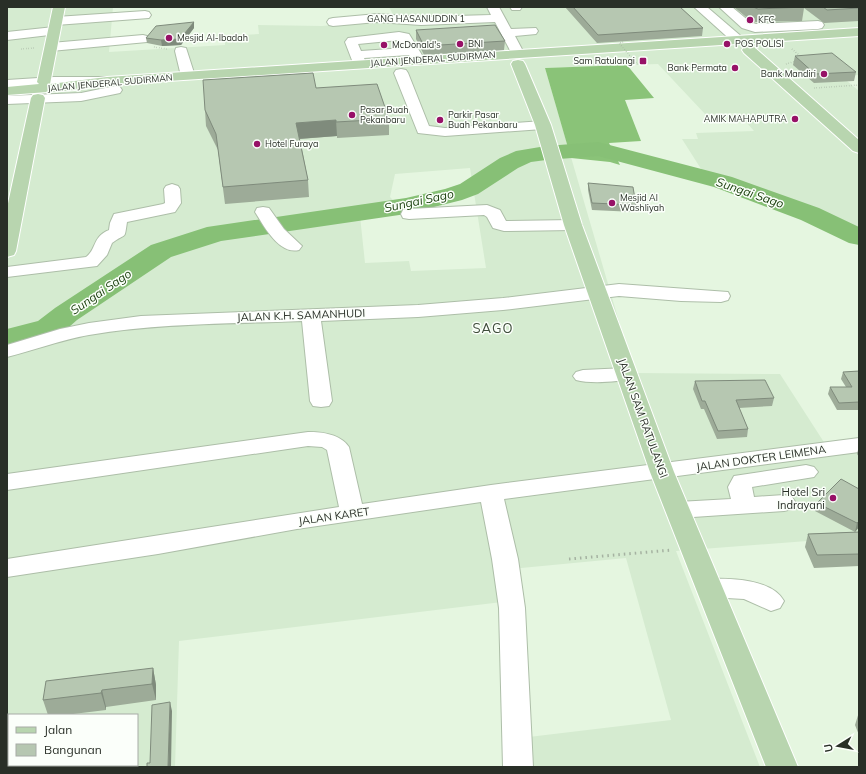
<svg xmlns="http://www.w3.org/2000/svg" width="866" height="774" font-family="Mulish,sans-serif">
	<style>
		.built { fill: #d5ebd0; fill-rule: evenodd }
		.forest { fill: #8ac378 }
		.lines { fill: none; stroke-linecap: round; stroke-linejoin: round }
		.river { fill: #87c076; fill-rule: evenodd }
		.minor-casing { stroke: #adbea8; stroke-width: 2 }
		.major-casing { stroke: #fff; stroke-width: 2 }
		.path-far1 { stroke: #a5b2a1; stroke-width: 1.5; stroke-dasharray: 0.5 2; stroke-linecap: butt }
		.path { stroke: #a5b2a1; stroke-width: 3; stroke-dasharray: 1.5 4; stroke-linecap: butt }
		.minor { fill: #fff; fill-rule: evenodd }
		.major { fill: #b8d5af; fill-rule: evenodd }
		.path-bridge { stroke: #a5b2a1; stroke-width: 1.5; stroke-dasharray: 0.5 2; stroke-linecap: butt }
		.wall { fill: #9dab98 }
		.shaded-wall { fill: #7f8b7c }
		.building { fill: #b6c7b1; stroke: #7f8b7c }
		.poi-dot { fill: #971167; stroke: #fbfffa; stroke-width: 1.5 }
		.labels { text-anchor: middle; stroke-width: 3; stroke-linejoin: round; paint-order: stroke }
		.far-street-label { font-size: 9px; fill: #292f27; stroke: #fbfffa }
		.far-poi-label { font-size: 9px; fill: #292f27; stroke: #fbfffa; text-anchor: start }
		.street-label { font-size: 11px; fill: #292f27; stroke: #fbfffa }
		.poi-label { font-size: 11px; fill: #292f27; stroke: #fbfffa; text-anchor: end }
		.water-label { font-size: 12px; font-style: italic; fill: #1c420f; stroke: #fbfffa }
		.quarter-label { font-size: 13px; letter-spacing: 1px; fill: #3f4d3b; stroke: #fbfffa }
	</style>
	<rect width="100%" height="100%" fill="#e5f6e0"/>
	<path class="built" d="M7,7H113L109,52L225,45V36L259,34L258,25L322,26L380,21L397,22L389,7H859V75L841,76L859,91V239L833,227L710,183L682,139H698L696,133L754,131L738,113L705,114L658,64L545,68L634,373L780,374L829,450L859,447V537L676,551L760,767H513L512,739L671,720L626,558L500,570L502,602L179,641L175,767H7ZM470,168L486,268L411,271L409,261L365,263L360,216L402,209L390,197L395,174ZM9,715H137V765H9Z"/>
	<path class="forest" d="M627,65L654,98L625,100L641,141L609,143L620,165L610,162L571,158L545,68Z"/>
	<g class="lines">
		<path class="river" d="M598,142L732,177L819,208L859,227V245L849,243L801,220L714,187L598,156L546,160L531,162L518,168L478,194L462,200L406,214L221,241L171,257L77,320L60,335L7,347V329L38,321L55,308L151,245L207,227L406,198L445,189L460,184L500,158L516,151L546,146Z"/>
		<defs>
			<path id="minor" d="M487,7H499L511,29L536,28L538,31L536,34L515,36L524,53L523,56H513L495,22L421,25L377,22L333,26L329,25L327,22L329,19L333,18L377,14L421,17L491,15Z
				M510,7H522L520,10H512Z
				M694,7H707L742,37L744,40L742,43H734Z
				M719,7H732L750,22L756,24L818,21L822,22L824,25L822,28L818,29L755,32L742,28Z
				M145,11L149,12L151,15L149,18L56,25L52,24L50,21L52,18L56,17Z
				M54,27L58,28L60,31L58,34L7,40V32Z
				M399,32L409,34L425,60L424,63H414L409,55L364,58L367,65L365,68H355L345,42L348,38ZM399,40L405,48L361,51L358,44Z
				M143,35L147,36L149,39L147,42L51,51L47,50L45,47L47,44L51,43Z
				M181,47L186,48L187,51L195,76L193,79H183L181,76L175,51L176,48Z
				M401,69L406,70L408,73L429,126L445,128L543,121L548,122L550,125L548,128L543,129L445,136L418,133L394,73L396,70Z
				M54,77H106L111,78L113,81L111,84L106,85H54L7,88V80Z
				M115,86L120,87L122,90L120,93L81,101L7,104V96L81,93Z
				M172,184L178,186L180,189L181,203L175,212L127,222C124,241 127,232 112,243L107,255L97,266L7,277V267L86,257C97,249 92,237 109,230L110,223L114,214L163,204L165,203L164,189L166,186Z
				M487,205L500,210L506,221L573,220L579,221L582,225L579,229L573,230L504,231L493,228L487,217L484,215L409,219L403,218L401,214L403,210L409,209Z
				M263,207L269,208L284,229L302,246L299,250C279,255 264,226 255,212L257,208Z
				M619,284L728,292L730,296L728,300L721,302L681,301L619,296L503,310L418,317L321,321L332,401L329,406L321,407L313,406L310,401L302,321C231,324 159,323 89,335C61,340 35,350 7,357V345L60,329L89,323L141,316L418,305L503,298Z
				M626,368L633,370L636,374L633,378C618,382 591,384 576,380L573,376L576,372L583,370Z
				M308,432C323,432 340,434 349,447L362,504L491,485L859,438V452L504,499L518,559L525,608L533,767H503L499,608L492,559L481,502L297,529L158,554L7,577V559L339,507L327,450L322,447L308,446L7,490V474Z
				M806,465L814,467L818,472L814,477L752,487L754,497L784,495L792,497L796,503L792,509L784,511L678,518L670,516L666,510L670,504L678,502L731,499L728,487L734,476Z
				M709,579C731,578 772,579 784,601L780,608L771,611L744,599L709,597L700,595L696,588L700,581Z"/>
			<path id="major" d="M53,7H65L50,84L107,77L859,28V36L107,85L75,90L7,95V87L39,84L37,82Z
				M749,46L754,47L859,140V153L853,151L744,53L742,50L744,47Z
				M518,60L523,61L525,64L551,125L582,225L674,472L798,767H766L650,472L564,225L535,125L511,64L513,61Z
				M38,94L43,95L45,98L16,251L14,255L7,257V208L31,98L33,95Z"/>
		</defs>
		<use href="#minor" class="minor-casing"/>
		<use href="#major" class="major-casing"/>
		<path class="path-far1" d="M154,47L167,49
			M21,49L34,48
			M792,49L800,56V58
			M786,64L796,61
			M814,88L859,85"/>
		<path class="path" d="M569,559L672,550"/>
		<use href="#minor" class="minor"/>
		<use href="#major" class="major"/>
		<path class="path-bridge" d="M623,42L619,43L637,64H643L642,62"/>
	</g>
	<path class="wall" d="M565,7H680L703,28L702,36L597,43Z
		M734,7H859V21L824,23L804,8L802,21L756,22L751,21Z
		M194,28L181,45L162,46L147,43L146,38Z
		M416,30L505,41L504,50L424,55L416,39Z
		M795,56L856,72L854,81L814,83L793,65Z
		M316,88L389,119V135L337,138V136L300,139L308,180L309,197L225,204L218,150L206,126L205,110Z
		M588,183L636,205L635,212L592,210L588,190Z
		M859,371V410H837L828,394L830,387H846L841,379L843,372Z
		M695,381L774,398L772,406L739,408L748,429L747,437L717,439L704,409H701L693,389Z
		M859,446V457L857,454Z
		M859,489V527L855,532L815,511L817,503Z
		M859,532V566L814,568L805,547L808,534Z
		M153,668L156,685V700L106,707V710L65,715H48L43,700Z
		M859,712V735L855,725Z"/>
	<path class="shaded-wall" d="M194,22V28L181,45L162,46L161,40Z
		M336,120L337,136L297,139L296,123Z
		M859,521V527L855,532L857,523Z
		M153,668L156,685V700L152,684Z
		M102,690L106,707V710L101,693Z
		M170,702L172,711L171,767H168Z
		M22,765H26V767H21Z"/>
	<path class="building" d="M573,7H680L703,28L598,35Z
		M753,7H805L758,9Z
		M823,7H859V8L827,10Z
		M194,22L180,39L161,40L146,38L156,26Z
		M495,25L505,41L424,46L416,30Z
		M832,53L856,72L815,74L795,56Z
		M313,73L316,88L377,84L389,119L336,122V120L296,123L308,180L223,187L216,134L205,110L203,80Z
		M588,183L633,187L636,205L592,203Z
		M859,371V402L839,403L830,387H852L843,372Z
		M765,380L774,398L736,400L748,429L718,431L705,401H702L695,381Z
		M841,479L859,489V521L857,523L817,503Z
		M859,532V554L817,555L808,534Z
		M153,668L152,684L102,690L101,693L43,700L46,681Z
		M170,702L168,767H147V763H150L152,705Z
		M7,745H9V765H22L21,767H7Z"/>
	<g class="poi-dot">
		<circle cx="750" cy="20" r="4"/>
		<circle cx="169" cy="38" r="4"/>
		<circle cx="460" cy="44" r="4"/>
		<circle cx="727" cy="44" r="4"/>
		<circle cx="384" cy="45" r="4"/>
		<rect x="639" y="57" width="8" height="8" rx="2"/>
		<circle cx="735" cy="68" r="4"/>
		<circle cx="824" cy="74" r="4"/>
		<circle cx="352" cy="115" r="4"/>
		<circle cx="795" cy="119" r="4"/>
		<circle cx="440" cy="120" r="4"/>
		<circle cx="257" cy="144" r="4"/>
		<circle cx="612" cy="203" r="4"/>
		<circle cx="833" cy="498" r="4"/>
	</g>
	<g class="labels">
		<g class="far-street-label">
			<text x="416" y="22">GANG HASANUDDIN 1</text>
			<text transform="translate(433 59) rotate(-4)" y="3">JALAN JENDERAL SUDIRMAN</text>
			<text transform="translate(110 83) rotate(-5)" y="3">JALAN JENDERAL SUDIRMAN</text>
		</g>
		<g class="far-poi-label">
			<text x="758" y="23">KFC</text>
			<text x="177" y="41">Mesjid Al-Ibadah</text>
			<text x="468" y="47">BNI</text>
			<text x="735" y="47">POS POLISI</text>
			<text x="392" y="48">McDonald's</text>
			<text x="635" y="64" text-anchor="end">Sam Ratulangi</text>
			<text x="727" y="71" text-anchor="end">Bank Permata</text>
			<text x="816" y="77" text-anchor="end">Bank Mandiri</text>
			<text x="360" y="113">Pasar Buah<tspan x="360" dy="10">Pekanbaru</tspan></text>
			<text x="448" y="118">Parkir Pasar<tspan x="448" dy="10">Buah Pekanbaru</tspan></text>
			<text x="787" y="122" text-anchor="end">AMIK MAHAPUTRA</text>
			<text x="265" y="147">Hotel Furaya</text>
			<text x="620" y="201">Mesjid Al<tspan x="620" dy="10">Washliyah</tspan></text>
		</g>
		<g class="street-label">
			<text transform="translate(301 315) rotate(-2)" y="4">JALAN K.H. SAMANHUDI</text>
			<text transform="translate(643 418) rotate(70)" y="4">JALAN SAM RATULANGI</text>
			<text transform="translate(761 458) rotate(-8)" y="4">JALAN DOKTER LEIMENA</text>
			<text transform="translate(334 516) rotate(-8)" y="4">JALAN KARET</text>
		</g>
		<g class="poi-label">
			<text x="825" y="496">Hotel Sri<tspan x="825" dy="13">Indrayani</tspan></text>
		</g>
		<g class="water-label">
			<text transform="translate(750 193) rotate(19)" y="4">Sungai Sago</text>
			<text transform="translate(419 201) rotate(-12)" y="4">Sungai Sago</text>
			<text transform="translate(101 292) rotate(-34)" y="4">Sungai Sago</text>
		</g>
		<g class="quarter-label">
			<text x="493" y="333">SAGO</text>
		</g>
	</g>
	<rect width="866" height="774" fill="none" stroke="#292f27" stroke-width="16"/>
	<rect x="8" y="714" width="130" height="52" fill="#fbfffa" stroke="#a7aca6"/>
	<rect x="16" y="727" width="20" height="6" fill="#b8d5af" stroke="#a7aca6"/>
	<text x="44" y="734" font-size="12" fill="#292f27">Jalan</text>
	<rect x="16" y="744" width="20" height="12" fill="#b6c7b1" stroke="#a7aca6"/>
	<text x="44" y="754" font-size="12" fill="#292f27">Bangunan</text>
	<g transform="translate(838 746) rotate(259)" stroke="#fbfffa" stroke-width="3" paint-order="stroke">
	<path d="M0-3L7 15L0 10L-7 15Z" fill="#292f27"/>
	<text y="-6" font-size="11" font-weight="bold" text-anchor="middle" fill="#292f27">U</text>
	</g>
</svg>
